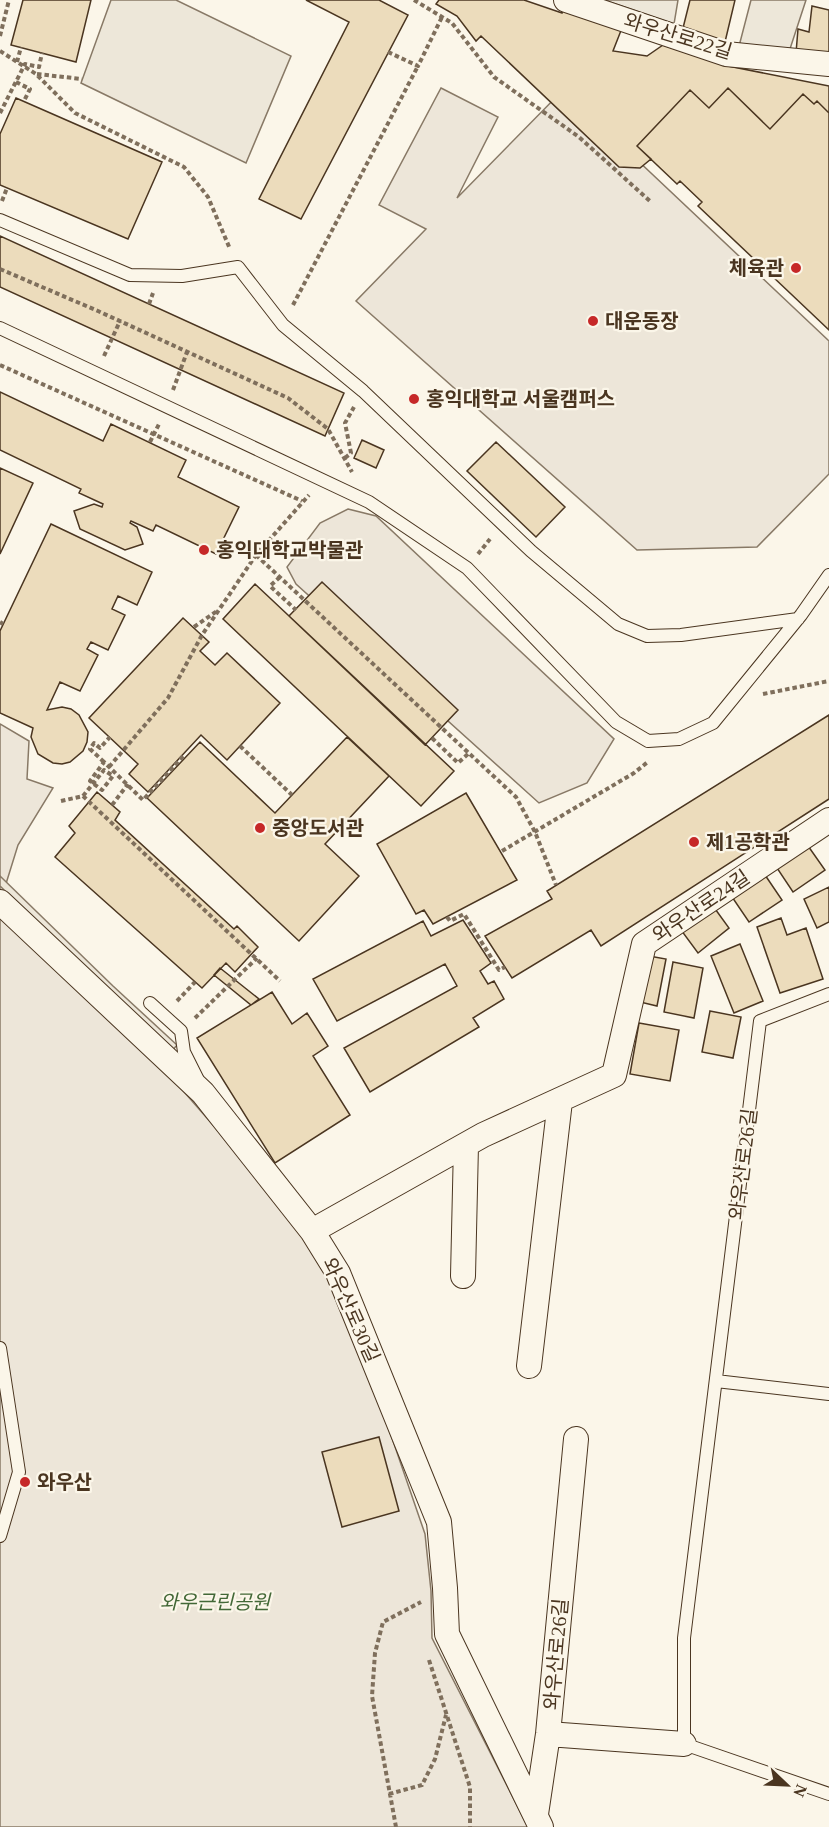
<svg xmlns="http://www.w3.org/2000/svg" width="829" height="1827" font-family="'Times New Roman','Noto Sans KR',serif">
	<style>
		.green { fill: #ede6d9; stroke: #887966; stroke-width: 1.5 }
		.parking { fill: #ede7d9; stroke: #887966; stroke-width: 1.5 }
		.building { fill: #ecdcbc; stroke: #4a3520; stroke-width: 1.5 }
		.lines { fill: none; stroke-linecap: round; stroke-linejoin: round }
		.service-casing { stroke: #4a3520; stroke-width: 14 }
		.minor-casing { stroke: #4a3520; stroke-width: 26 }
		.path { stroke: #7f6f5c; stroke-width: 4; stroke-dasharray: 4.5 3; stroke-linecap: butt }
		.service { stroke: #fbf6e9; stroke-width: 12 }
		.minor { stroke: #fbf6e9; stroke-width: 24 }
		.path-bridge { stroke: #7f6f5c; stroke-width: 4; stroke-dasharray: 4.5 3; stroke-linecap: butt }
		.poi-dot { fill: #c62828; stroke: #fbf6e9; stroke-width: 2 }
		.labels { text-anchor: middle; stroke-width: 4.5; stroke-linejoin: round; paint-order: stroke }
		.street-label { font-size: 20px; fill: #4a3520; stroke: #fbf6e9 }
		.poi-label { font-size: 20px; font-weight: bold; fill: #4a3520; stroke: #fbf6e9; text-anchor: start }
		.park-label { font-size: 20px; font-style: italic; fill: #436837; stroke: #fbf6e9 }
	</style>
	<rect width="100%" height="100%" fill="#fbf6e9"/>
	<path class="green" d="M441,88L498,117L457,198L563,90L829,341V474L757,547L637,550L356,301L426,229L379,205Z
		M348,509L376,516L614,739L587,783L539,803L296,584L287,567L320,523Z
		M0,724L29,741L27,779L53,788L18,845L0,903Z
		M0,918L165,1070L308,1234L336,1275L425,1534L431,1591L432,1638L528,1827H0Z"/>
	<path class="parking" d="M111,0H176L291,56L246,163L81,83Z
		M604,0H678L674,24Z
		M751,0H806L788,55L738,50Z
		M0,876L113,986L177,1045L172,1051L0,886Z"/>
	<path class="building" d="M23,0H91L76,62L11,45Z
		M306,0H379L408,15L301,219L259,199L349,22Z
		M439,0H524L562,13L564,6L622,28L613,51L647,56L663,45L723,65L829,86V113L817,101L814,104L803,94L770,129L728,88L709,108L690,90L637,146L651,159L640,168L619,167L481,36L476,41L457,16L436,4Z
		M690,0H735L725,42L683,28Z
		M812,6L829,10V58L796,53L798,29L809,32Z
		M728,88L770,129L803,94L814,104L817,101L829,113V330L698,206L702,202L680,181L677,184L637,146L690,90L709,108Z
		M16,98L162,162L128,239L0,185V134Z
		M0,236L344,393L325,436L0,287Z
		M0,392L103,441L111,424L186,460L178,477L239,507L216,554L156,525L153,531L131,521L130,523L137,527L143,544L125,550L80,529L74,511L94,504L102,507L103,504L79,493L81,489L0,450Z
		M362,440L384,450L376,468L354,458Z
		M496,442L565,507L536,537L467,471Z
		M0,468L33,483L0,554Z
		M51,524L152,572L137,605L118,596L112,609L125,615L108,650L91,642L87,649L98,655L80,691L60,682L47,710L62,707L71,709L79,715L88,732L87,742L83,751L70,762L62,764L53,763L38,754L31,737L33,728L0,713V631Z
		M322,582L458,710L425,745L289,616Z
		M255,584L454,771L421,806L223,619Z
		M183,618L209,642L200,651L215,665L227,653L280,703L227,760L201,735L148,792L129,774L138,764L89,718Z
		M829,715V799L601,946L591,930L512,978L485,936L552,899L547,891Z
		M347,737L389,776L325,844L359,876L299,941L147,798L200,742L275,813Z
		M97,792L120,812L115,820L234,929L237,926L258,947L235,972L226,963L202,988L55,857L75,833L69,826Z
		M466,793L517,880L433,924L424,910L416,914L377,844Z
		M806,843L825,870L793,892L775,865Z
		M763,872L782,900L749,922L730,894Z
		M829,887V922L817,928L804,899Z
		M713,906L729,928L698,953L681,930Z
		M781,918L787,935L806,928L823,979L780,993L757,927Z
		M463,920L491,963L480,971L488,984L494,981L504,999L473,1018L479,1027L370,1092L344,1048L457,986L445,964L337,1021L313,979L423,921L431,936Z
		M740,944L763,1001L734,1013L711,956Z
		M649,956L666,959L657,1006L640,1002Z
		M673,962L703,968L694,1018L664,1012Z
		M220,968L259,999L251,1005L214,975Z
		M272,992L292,1024L307,1013L328,1046L313,1056L350,1115L275,1163L197,1038Z
		M710,1011L741,1017L733,1058L702,1052Z
		M639,1023L679,1030L670,1081L630,1074Z
		M379,1437L399,1511L342,1527L322,1452Z"/>
	<g class="lines">
		<defs>
			<path id="service" d="M0,220L130,275L182,276L238,267L283,325L363,391L531,551L618,624L647,636L681,635L798,619
				M0,328L369,502L467,568L616,722L648,741L679,739L713,723L801,615L829,575
				M829,994L760,1021L684,1638V1744L829,1794
				M150,1003L181,1031L184,1052L197,1078
				M0,1348L19,1472L0,1536
				M716,1381L829,1394"/>
			<path id="minor" d="M566,0L726,54L829,64
				M0,902L203,1093L312,1231L338,1273L439,1522L445,1588L447,1634L541,1827
				M312,1231L483,1135L614,1075L644,944L829,820
				M463,1276L466,1145
				M529,1366L560,1101
				M548,1734L684,1744
				M536,1814L548,1734L576,1439"/>
		</defs>
		<use href="#service" class="service-casing"/>
		<use href="#minor" class="minor-casing"/>
		<path class="path" d="M414,0L452,23L494,77L579,137L651,202
			M0,36L9,0
			M0,51L36,74L75,113L184,167L208,197L230,249
			M388,52L418,66L442,17
			M17,62L21,47
			M37,74L82,79
			M16,82L30,89L24,101
			M2,201L7,188
			M0,269L98,311L288,398L328,429L352,472
			M149,304L153,293
			M293,305L418,66
			M104,356L120,321
			M0,365L302,501
			M173,390L187,352
			M150,442L159,424
			M345,458L351,453L345,423L354,407
			M478,554L490,539
			M256,555L516,797L535,832L556,885
			M280,577L270,586L296,610
			M0,622L3,624
			M194,627L217,611
			M763,694L829,681
			M432,738L458,763L469,753
			M240,746L292,795
			M104,762L90,749L94,743L100,748L110,737
			M109,767L168,698L202,635L256,555L309,495
			M83,796L104,770L113,776L102,790L90,781L104,762L143,800L185,754
			M61,801L83,796L280,981
			M112,805L128,784
			M502,851L634,773L649,761
			M447,917L450,921L464,914L499,970L505,967
			M177,1001L195,982
			M195,1018L257,958
			M429,1660L470,1787V1827
			M389,1794L422,1785L435,1759L446,1715
			M396,1827L372,1696L375,1653L383,1622L421,1602"/>
		<use href="#service" class="service"/>
		<use href="#minor" class="minor"/>
		<path class="path-bridge" d="M0,113L25,64L39,67L42,53"/>
	</g>
	<g class="poi-dot">
		<circle cx="796" cy="268" r="6"/>
		<circle cx="593" cy="321" r="6"/>
		<circle cx="414" cy="399" r="6"/>
		<circle cx="204" cy="550" r="6"/>
		<circle cx="260" cy="828" r="6"/>
		<circle cx="694" cy="842" r="6"/>
		<circle cx="25" cy="1482" r="6"/>
	</g>
	<g class="labels">
		<g class="street-label">
			<text transform="translate(678 36) rotate(17)" y="7">와우산로22길</text>
			<text transform="translate(701 906) rotate(-34)" y="7">와우산로24길</text>
			<text transform="translate(743 1164) rotate(-83)" y="7">와우산로26길</text>
			<text transform="translate(351 1310) rotate(66)" y="7">와우산로30길</text>
			<text transform="translate(556 1654) rotate(-85)" y="7">와우산로26길</text>
		</g>
		<g class="poi-label">
			<text x="784" y="275" text-anchor="end">체육관</text>
			<text x="605" y="328">대운동장</text>
			<text x="426" y="406">홍익대학교 서울캠퍼스</text>
			<text x="216" y="557">홍익대학교박물관</text>
			<text x="272" y="835">중앙도서관</text>
			<text x="706" y="849">제1공학관</text>
			<text x="37" y="1489">와우산</text>
		</g>
		<g class="park-label">
			<text x="215" y="1609">와우근린공원</text>
		</g>
	</g>
	<g transform="translate(787 1785) rotate(113)" stroke="#fbf6e9" stroke-width="4.5" paint-order="stroke">
	<path d="M0-4.5L10 22L0 15L-10 22Z" fill="#4a3520"/>
	<text y="-9" font-size="16" font-weight="bold" text-anchor="middle" fill="#4a3520">N</text>
	</g>
</svg>
